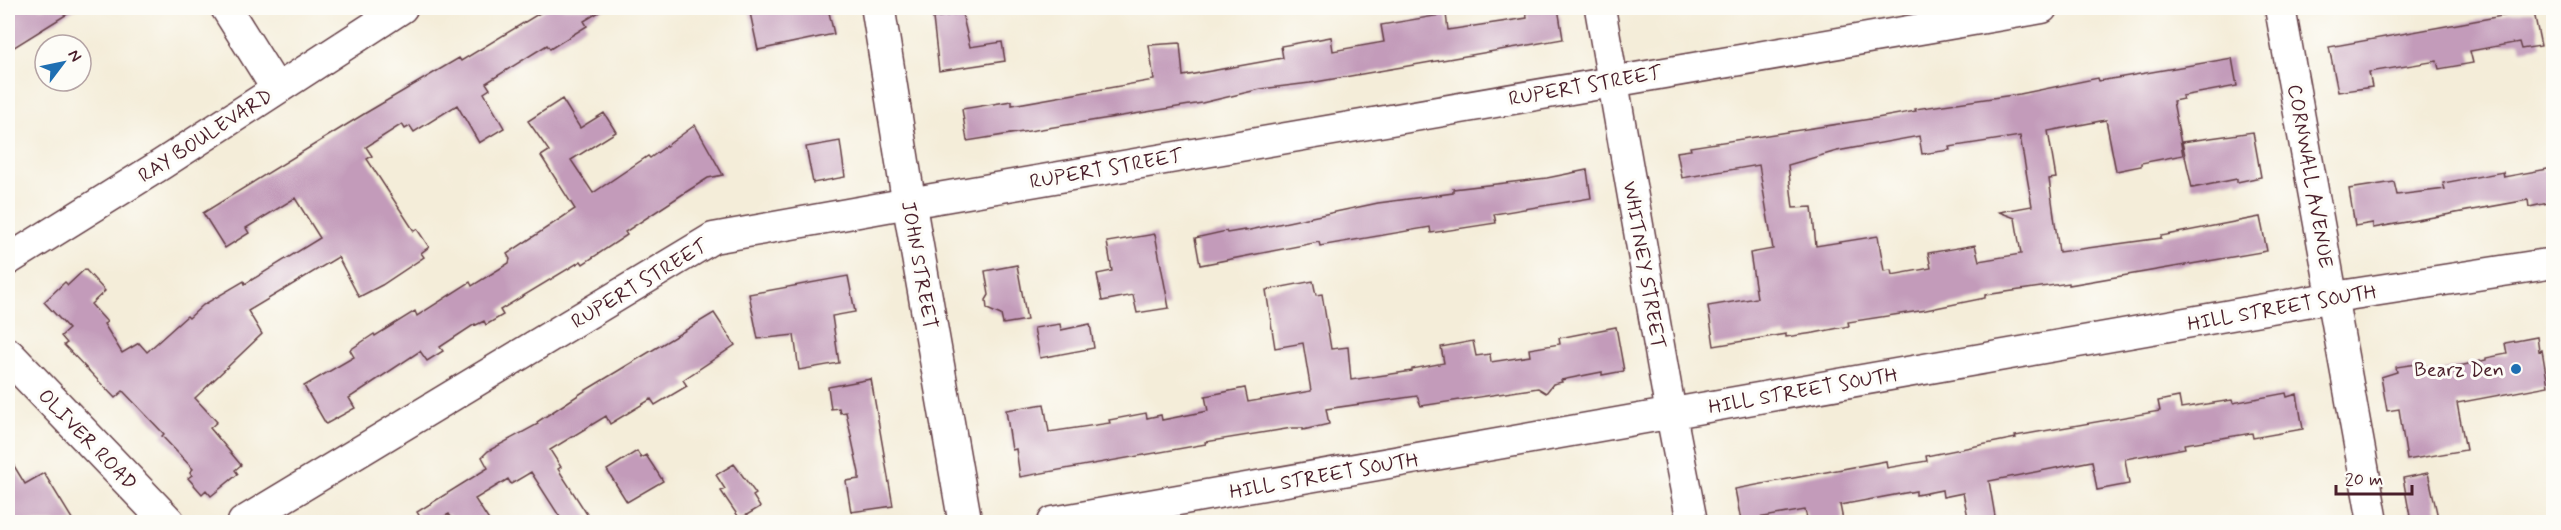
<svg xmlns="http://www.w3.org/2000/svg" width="2561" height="530" font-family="Mynerve,sans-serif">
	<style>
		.building { fill: #c39bba; fill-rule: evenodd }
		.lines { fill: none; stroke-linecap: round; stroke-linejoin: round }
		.street-casing { stroke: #643e45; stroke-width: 33 }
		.secondary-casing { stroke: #643e45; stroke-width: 36 }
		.street { stroke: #fff; stroke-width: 30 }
		.secondary { stroke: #fff; stroke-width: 33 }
		.poi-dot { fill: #1f6fb2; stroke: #fdfcf7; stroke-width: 2 }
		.labels { text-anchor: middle; stroke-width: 6; stroke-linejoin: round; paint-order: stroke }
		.street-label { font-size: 20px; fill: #4a1f2b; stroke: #fdfcf7 }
		.poi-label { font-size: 20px; fill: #4a1f2b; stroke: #fdfcf7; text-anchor: end }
	</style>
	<rect width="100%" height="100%" fill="#fdfcf7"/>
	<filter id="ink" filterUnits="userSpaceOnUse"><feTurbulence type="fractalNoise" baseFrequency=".0167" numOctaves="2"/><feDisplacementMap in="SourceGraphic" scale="12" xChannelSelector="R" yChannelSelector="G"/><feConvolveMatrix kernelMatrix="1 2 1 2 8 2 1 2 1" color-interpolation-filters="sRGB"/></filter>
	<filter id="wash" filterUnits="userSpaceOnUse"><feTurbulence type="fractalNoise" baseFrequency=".008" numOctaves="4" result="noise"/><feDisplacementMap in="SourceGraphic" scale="24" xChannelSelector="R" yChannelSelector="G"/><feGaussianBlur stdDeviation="1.35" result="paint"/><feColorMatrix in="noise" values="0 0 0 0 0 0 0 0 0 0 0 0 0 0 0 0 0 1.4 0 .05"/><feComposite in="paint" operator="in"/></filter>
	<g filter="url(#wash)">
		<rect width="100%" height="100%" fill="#f4edd9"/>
		<g id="blocks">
			<path class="building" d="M8,8H77L8,51Z
				M548,8H606L584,21L587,26L550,49L547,45L486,83L490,89L484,93L504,128L479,143L457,105L414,132L410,126L405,129L402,124L366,147L372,156L367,159L414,231L417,229L429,247L421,253L424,257L382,285L359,297L338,257L248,311L262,334L195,398L217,422L210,428L241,465L235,470L238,474L211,496L206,490L202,494L188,478L192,475L190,472L193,469L162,436L164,434L123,391L115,398L64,345L67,343L61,336L69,329L44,302L65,282L68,285L85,269L105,291L91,304L107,322L104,324L122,353L139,343L147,352L187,316L189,318L203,305L244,281L245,284L320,238L295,198L246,228L249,233L225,248L203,213L364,114L459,58L461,61Z
				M749,8H828L834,34L758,50Z
				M1526,8H1558L1563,39L1310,83L1261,89L1202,103L967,141L962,109L1012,101V105L1154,80L1149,45L1180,43L1183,76L1283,58L1281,46L1331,37L1333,51L1384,42L1381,25L1446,14L1448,30L1527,18Z
				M2524,12H2534L2541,46L2521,49L2519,42L2470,51L2473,63L2439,69L2437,61L2369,72L2372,87L2338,92L2329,47Z
				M962,13L970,47L1002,42L1005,61L939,71L933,18Z
				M2232,58L2237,86L2182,96L2183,99L2173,101L2183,155L2141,163V166L2116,171L2106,120L2048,131L2056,178L2049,179L2059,252L2161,238V236L2260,217L2267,251L2069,285V283L1985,295V298L1926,310L1848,322L1849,326L1814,333L1786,337V334L1714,346L1708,306L1757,298L1750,253L1773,249L1759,165L1682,178L1677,152L1691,150L1690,147L1877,118L1916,111L1915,109L2020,94L2098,78L2099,81L2117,78ZM1919,136L1922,154L1950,150L1949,147L2020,136L2032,206L1999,212L2015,218L2021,254L1979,261L1975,245L1928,253L1931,268L1892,275L1891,270L1884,271L1878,236L1816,246L1812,207L1793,208L1788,165L1837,151Z
				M562,99L580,128L604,113L616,132L571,160L593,193L648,156L650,158L695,125L723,175L708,178L686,192L625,232L627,235L583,264L581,261L500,310L503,315L486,325L484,321L476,325L475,324L440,347L443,351L427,361L420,351L349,398L355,408L326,424L304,386L354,357L350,350L374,334L375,336L415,311L417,316L470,282L472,286L509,263L510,259L507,254L575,209L541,156L549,151L528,121Z
				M2253,132L2261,177L2237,182V179L2192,188L2182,142Z
				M840,141L845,177L813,183L806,147Z
				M2553,168V202L2529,207L2528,200L2373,228V223L2355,226L2349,189L2394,182L2397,195L2445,189L2443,183L2503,172L2504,177Z
				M1587,170L1591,198L1494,214L1496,223L1431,233L1430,227L1320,246L1319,242L1200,265L1195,238L1226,231L1227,233L1245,230V231L1378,203L1453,193V189L1547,178Z
				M1155,234L1169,308L1137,313L1133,295L1102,301L1097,274L1112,271L1107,242Z
				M1017,265L1027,320L1003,324L1001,315L987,309L986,300L989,295L985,271Z
				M848,276L855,312L832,316L839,363L799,370L794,335L758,339L749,294Z
				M1313,281L1316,295L1322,294L1331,349L1348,347L1351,380L1412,371V369L1444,363L1441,347L1473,341L1476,356L1490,354L1491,362L1530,356L1529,349L1560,344L1559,338L1616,327L1624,371L1602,375V372L1561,380L1562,382L1553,384L1546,393L1538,388L1421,406L1417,396L1326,409L1329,424L1303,430V428H1292L1205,442L1206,444L1020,477L1016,449L1012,450L1006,410L1044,404L1049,432L1110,423L1109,420L1146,413L1147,418L1161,415L1162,420L1208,411L1205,396L1245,388L1248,402L1311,391L1303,343L1275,348L1266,290Z
				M714,313L735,345L683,380L687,386L655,405L651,399L610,424L606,416L550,450L561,467L558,469L592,522H563L531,472L511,484L508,479L475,499L490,522H454L449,514L434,522H423L417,512L488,468L482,457L488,451L538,424L537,422L583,392Z
				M1060,324L1061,330L1090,324L1094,348L1040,358L1034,328Z
				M2537,337L2539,351L2542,350L2548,386L2457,403L2466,450L2407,460L2399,409L2387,411L2381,377L2397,372L2396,367L2416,364L2417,371L2423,369L2424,374L2486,360V358L2507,354L2505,343Z
				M871,379L893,506L851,512L846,481L859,479V473L846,412L840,413L839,408L831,409L828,387Z
				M2286,393L2287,397L2297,394L2303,429L2253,438L2252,433L2184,444L2185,448L2125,459L2129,484L2097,490L2092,461L1989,481L1996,522H1969L1963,493L1943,497L1942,490L1916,495V491L1840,505L1843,520L1831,522H1808L1805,510L1741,521L1735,489L1886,461L1887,468L1927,461L1926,456L2016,438L2015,436L2160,411L2158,401L2179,397L2181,408L2232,400L2233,403Z
				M637,451L641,458L646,455L663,481L627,502L607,470Z
				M8,456L25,484L44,473L74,522H17L8,507Z
				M734,464L756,494L753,496L760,507L740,519L721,491L725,489L716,475Z
				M2428,473L2439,522H2411L2403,478Z"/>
		</g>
	</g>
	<g filter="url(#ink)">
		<use href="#blocks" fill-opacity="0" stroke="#643e45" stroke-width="1.5"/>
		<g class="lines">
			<defs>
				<path id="street" d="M226,8L276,88
					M1600,8L1671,414L1692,522
					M2280,8L2373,522
					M8,260L162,164L402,8
					M243,522L713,238L909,203L2042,8
					M1053,522L2334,297L2554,263"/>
				<path id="secondary" d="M878,8L909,203L965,522
					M8,355L168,522"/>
			</defs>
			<use href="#street" class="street-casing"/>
			<use href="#secondary" class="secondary-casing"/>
			<use href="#street" class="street"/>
			<use href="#secondary" class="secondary"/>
		</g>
	</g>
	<circle class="poi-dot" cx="2516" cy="369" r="6"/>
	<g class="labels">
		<g class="street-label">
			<text transform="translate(1585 85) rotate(-10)" y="7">RUPERT STREET</text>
			<text transform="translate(205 135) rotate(-33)" y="7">RAY BOULEVARD</text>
			<text transform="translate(1106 168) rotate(-10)" y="7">RUPERT STREET</text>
			<text transform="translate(2311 176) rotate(80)" y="7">CORNWALL AVENUE</text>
			<text transform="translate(920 265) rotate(80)" y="7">JOHN STREET</text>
			<text transform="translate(1645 265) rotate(80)" y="7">WHITNEY STREET</text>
			<text transform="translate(639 283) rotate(-31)" y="7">RUPERT STREET</text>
			<text transform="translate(2282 307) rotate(-10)" y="7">HILL STREET SOUTH</text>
			<text transform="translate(1803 390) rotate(-10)" y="7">HILL STREET SOUTH</text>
			<text transform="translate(88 439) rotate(46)" y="7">OLIVER ROAD</text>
			<text transform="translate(1324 475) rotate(-10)" y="7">HILL STREET SOUTH</text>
		</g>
		<g class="poi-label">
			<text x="2504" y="376">Bearz Den</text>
		</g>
	</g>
	<rect width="2561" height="530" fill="none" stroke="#fdfcf7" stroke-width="30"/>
	<g transform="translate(63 63) rotate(58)"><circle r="28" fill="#fdfcf7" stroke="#b5a4a5" stroke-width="1.5"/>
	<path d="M0-4.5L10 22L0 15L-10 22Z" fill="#1f6fb2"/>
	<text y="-9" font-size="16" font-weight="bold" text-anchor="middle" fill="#4a1f2b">N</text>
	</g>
	<path d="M2336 485v9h76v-9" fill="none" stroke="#4a1f2b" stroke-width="3"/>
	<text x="2345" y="485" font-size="18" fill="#4a1f2b" stroke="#fdfcf7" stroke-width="4.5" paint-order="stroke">20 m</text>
</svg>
